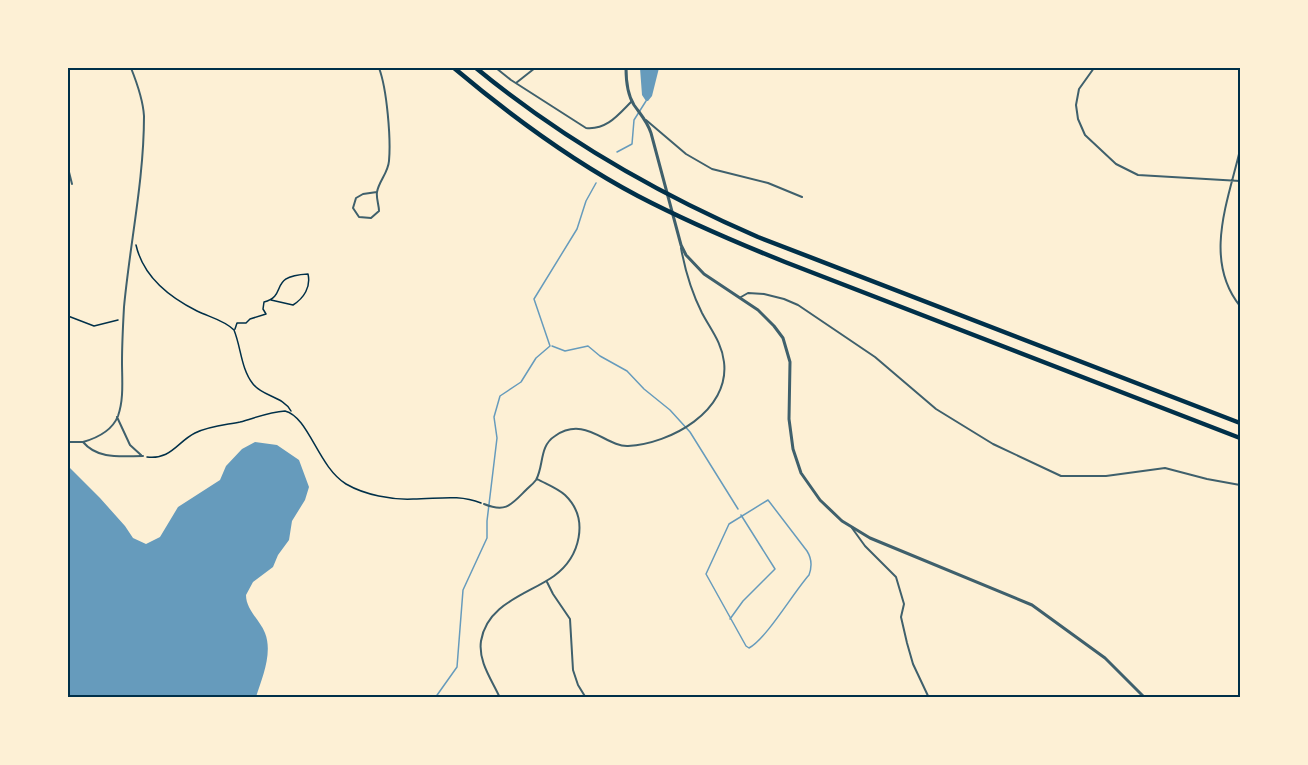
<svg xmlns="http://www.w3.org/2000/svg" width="1308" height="765" font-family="Ubuntu,sans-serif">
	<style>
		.water { fill: #669bbc }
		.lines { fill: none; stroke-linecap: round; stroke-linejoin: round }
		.stream { stroke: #669bbc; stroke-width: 1.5 }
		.path { stroke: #003049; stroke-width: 1.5 }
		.minor { stroke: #3f606c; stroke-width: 2 }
		.tertiary { stroke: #3f606c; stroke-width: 3 }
		.motorway { stroke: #003049; stroke-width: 4.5 }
		.neatline { fill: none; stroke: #003049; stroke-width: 2 }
	</style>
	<rect width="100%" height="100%" fill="#fdf0d5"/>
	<path class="water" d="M640,68H659L652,96L648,101H646L642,95Z
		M255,442L277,445L299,460L309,487L305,500L292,521L289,540L278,555L273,567L253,582L246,595C246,610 260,620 265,633C273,653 262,678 256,697H68V466L100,498L125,526L133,538L146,544L160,537L178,507L220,480L226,466L242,449Z"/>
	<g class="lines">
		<path class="stream" d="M617,152L632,144L634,120L646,101
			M552,346L565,351L588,346L600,356L627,371L644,389L670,410L690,432L738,509
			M768,500L807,551C812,559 812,567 809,575C793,593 767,638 749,648L746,646L706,574L729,524Z
			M730,619L743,601L775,569L741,515
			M435,698L457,667L463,590L487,538V521L497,438L494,417L500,396L521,382L536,358L550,346L534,299L577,229L586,201L596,183"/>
		<path class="path" d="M136,245C143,276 169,297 197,311C209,317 224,320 234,330C241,347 241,369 253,384C263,397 283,396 291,411
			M68,316L94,326L118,320
			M235,329L237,323H246L250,319L266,314L263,309L264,302C289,295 267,276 308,274C311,287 304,298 293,305L271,300
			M147,457C171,460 177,442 195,433C209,426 225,425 240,422C255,418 269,412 285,411C309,417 318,467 346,484C365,495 392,500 413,499C438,499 458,494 481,503"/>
		<path class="minor" d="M496,68L511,80L586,128C607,130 618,115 632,101
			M1094,68L1079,89L1076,105L1078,119L1085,135L1116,164L1138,175L1240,181
			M516,83L535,68
			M646,120L686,154L712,169L768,183L802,197
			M1240,150C1228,201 1203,260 1240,306
			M68,168L72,184
			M377,192L363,194L356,198L353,208L359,217L371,218L379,211C379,205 376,198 377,192C379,181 388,173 389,161C391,139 387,89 379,68
			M741,297L748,293L764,294L784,299L798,305L875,357L936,409L993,444L1061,476H1106L1165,468L1207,479L1240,485
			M117,417L130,445L141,455
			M68,442H83C98,460 122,456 143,456
			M83,442C97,438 112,431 118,416C124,399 122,380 122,362C122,343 123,325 124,307C130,243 144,180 144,116C143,99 137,83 131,68
			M484,504C506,513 511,505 526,490C529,487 533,484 536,480C544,466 539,446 555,436C585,415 606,447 628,446C670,444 730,411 724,362C722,343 711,330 702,313C692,293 685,270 681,248
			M852,528L865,546L896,577L904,604L901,617L907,643L913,664L929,698
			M547,582L553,594L570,619L573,670L578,685L586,698
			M500,698C492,680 478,662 481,641C487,603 529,594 554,576C580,557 590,519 565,495C557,488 546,484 537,479"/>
		<path class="tertiary" d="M626,68C626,80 627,94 634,105C641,115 647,121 651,133L681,245L686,255L704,274L758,310L774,326L783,338L790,362L789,419L793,449L801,473L820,500L842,521L870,538L1032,605L1105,658L1145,698"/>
		<path class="motorway" d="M454,68C511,116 572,161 638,196C686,221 735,242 785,262L1240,438
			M476,68C561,138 656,193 758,237L1240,423"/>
	</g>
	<rect width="1308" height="765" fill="none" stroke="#fdf0d5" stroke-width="138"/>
	<rect x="69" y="69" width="1170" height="627" class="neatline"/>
</svg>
